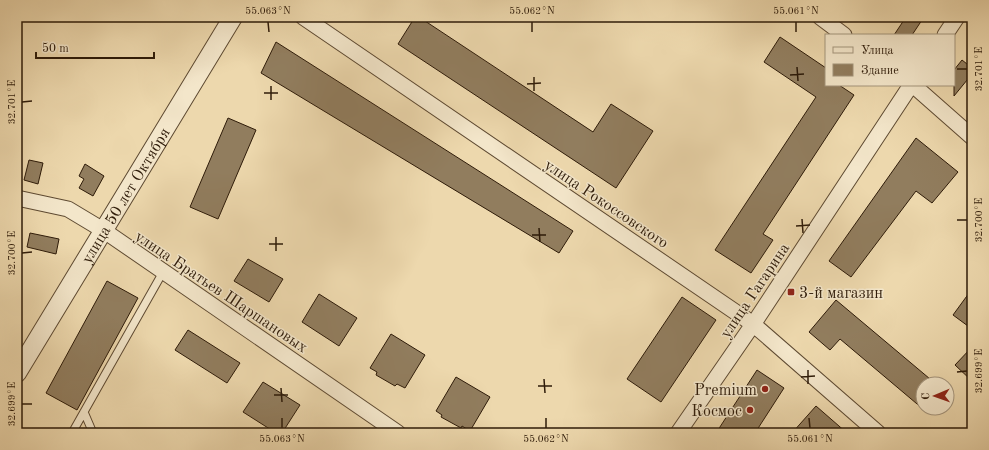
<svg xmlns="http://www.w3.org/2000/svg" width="989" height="450" font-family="'Old Standard TT',serif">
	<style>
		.building { fill: #917d5e; stroke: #2e1b09 }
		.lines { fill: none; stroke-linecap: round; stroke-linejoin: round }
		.service-casing { stroke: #5e4a32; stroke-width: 9 }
		.minor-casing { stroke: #5e4a32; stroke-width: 17 }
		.tertiary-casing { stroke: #5e4a32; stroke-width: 20 }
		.service { stroke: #f3e6ca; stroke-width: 7 }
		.minor { stroke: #f3e6ca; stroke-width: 15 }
		.tertiary { stroke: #f3e6ca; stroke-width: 18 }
		.ticks { fill: none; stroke: #2e1b09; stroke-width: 1.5 }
		.poi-dot { fill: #8f2418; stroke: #f3e6ca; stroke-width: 1.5 }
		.labels { text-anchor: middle; stroke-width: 3; stroke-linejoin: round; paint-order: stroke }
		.street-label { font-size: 16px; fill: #2e1b09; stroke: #f3e6ca }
		.poi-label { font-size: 16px; fill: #2e1b09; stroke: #f3e6ca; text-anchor: end }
		.neatline { fill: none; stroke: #2e1b09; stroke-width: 1.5 }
		.ticks-label { font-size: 10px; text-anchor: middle; fill: #2e1b09 }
	</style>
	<rect width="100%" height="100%" fill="#edd8ad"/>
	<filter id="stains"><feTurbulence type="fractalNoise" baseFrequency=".005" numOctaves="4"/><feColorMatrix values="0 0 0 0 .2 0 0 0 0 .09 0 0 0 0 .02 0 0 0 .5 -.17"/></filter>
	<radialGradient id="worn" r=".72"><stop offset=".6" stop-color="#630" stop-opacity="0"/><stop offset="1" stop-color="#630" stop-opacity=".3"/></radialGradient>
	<path class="building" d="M415,17H419L593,132L611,104L653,131L616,188L398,44Z
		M906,17H924L912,35H894Z
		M780,37L826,68V85H839L854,95L763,234L773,240L751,273L715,250L816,97L764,62Z
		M276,42L573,231L559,253L261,73Z
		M962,60L972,68V74L954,96V70Z
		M228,118L256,130L218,219L190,207Z
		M916,138L958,172L932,203L916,191L851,277L829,261Z
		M29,160L43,163L38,184L24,180Z
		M85,164L104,176L93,196L79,188L84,179L79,176Z
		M30,233L59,239L56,254L27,247Z
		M248,259L283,279L269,302L234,281Z
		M107,281L138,298L77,410L46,393Z
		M972,289V329L953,315Z
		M319,294L357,318L339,346L302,322Z
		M682,297L716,320L661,402L627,379Z
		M836,300L936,384H923V409L840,339L830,350L809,332Z
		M188,330L240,363L227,383L175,350Z
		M391,334L425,355L405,388L397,384L395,386L376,375L377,372L370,368Z
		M972,347V381L955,365Z
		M757,370L784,388L755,433H716Z
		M456,377L490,397L470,431L462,426L461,428L441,417L442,415L436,411Z
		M263,382L300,405L282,433H276L243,412Z
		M816,406L847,433H792Z"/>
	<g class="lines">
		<defs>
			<path id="service" d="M84,412L93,433
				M72,433L163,272"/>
			<path id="minor" d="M303,17L753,324L878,433
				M820,17L844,35
				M945,35L957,17
				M913,85L972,137
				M17,198L68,209L103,230L398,433
				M678,433L758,317L911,85"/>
			<g id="tertiary">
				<path id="s1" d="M17,373L233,17"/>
			</g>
		</defs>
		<use href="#service" class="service-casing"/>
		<use href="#minor" class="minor-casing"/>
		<use href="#tertiary" class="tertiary-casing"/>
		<use href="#service" class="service"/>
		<use href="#minor" class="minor"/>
		<use href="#tertiary" class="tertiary"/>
	</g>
	<path class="ticks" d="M268,22L269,32M532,22V32M796,22V32M797,67L798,81M957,69H967M790,75L804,74M534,77V91M527,84L541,83M271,86V100M264,93H278M22,102L32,101M802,219L803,233M957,220H967M796,226L810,225M539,228L540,242M532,235H546M276,237V251M269,244H283M22,253L32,252M808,370V384M957,372L967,371M801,377L815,376M544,379L545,393M538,386H552M281,388L282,402M274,395H288M22,404H32M282,418V428M546,418V428M809,418L810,428"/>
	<g class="poi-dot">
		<rect x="787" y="288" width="8" height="8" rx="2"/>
		<circle cx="765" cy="389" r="4"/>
		<circle cx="750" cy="410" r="4"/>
	</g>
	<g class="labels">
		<g class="street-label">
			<text dy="6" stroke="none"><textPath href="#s1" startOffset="208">улица 50 лет Октября</textPath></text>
			<text transform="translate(607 203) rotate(34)" y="6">улица Рокоссовского</text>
			<text transform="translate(754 290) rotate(-56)" y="6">улица Гагарина</text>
			<text transform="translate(222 291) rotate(34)" y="6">улица Братьев Шаршановых</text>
		</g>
		<g class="poi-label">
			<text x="799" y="298" text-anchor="start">3-й магазин</text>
			<text x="757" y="395">Premium</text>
			<text x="742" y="416">Космос</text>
		</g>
	</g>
	<rect width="989" height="450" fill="none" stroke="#edd8ad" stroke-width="44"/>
	<rect x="825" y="34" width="130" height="52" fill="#f3e6ca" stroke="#a4957d"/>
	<rect x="833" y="47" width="20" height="6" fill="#f3e6ca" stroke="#a4957d"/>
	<text x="861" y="54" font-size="12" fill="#2e1b09">Улица</text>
	<rect x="833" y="64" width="20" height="12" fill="#917d5e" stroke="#a4957d"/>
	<text x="861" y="74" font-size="12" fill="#2e1b09">Здание</text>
	<g transform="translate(935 396) rotate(268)"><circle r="19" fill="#f3e6ca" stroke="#a4957d"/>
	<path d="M0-3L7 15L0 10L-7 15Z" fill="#8f2418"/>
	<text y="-6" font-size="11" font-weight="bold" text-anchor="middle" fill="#2e1b09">С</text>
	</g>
	<path d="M36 52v6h118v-6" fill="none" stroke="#2e1b09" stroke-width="2"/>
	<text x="42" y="52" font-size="12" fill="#2e1b09" stroke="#f3e6ca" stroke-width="3" paint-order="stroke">50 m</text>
	<rect x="22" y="22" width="945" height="406" class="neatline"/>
	<g class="ticks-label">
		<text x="268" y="14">55.063°N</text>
		<text x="532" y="14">55.062°N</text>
		<text x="796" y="14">55.061°N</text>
		<text transform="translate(978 69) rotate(-90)" y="4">32.701°E</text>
		<text transform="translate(11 102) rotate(-90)" y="4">32.701°E</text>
		<text transform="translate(978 220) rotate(-90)" y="4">32.700°E</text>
		<text transform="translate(11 253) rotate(-90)" y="4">32.700°E</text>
		<text transform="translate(978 371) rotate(-90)" y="4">32.699°E</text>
		<text transform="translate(11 404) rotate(-90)" y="4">32.699°E</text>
		<text x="282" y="442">55.063°N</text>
		<text x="546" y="442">55.062°N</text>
		<text x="810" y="442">55.061°N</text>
	</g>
	<rect width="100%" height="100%" filter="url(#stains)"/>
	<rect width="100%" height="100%" fill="url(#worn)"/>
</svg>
